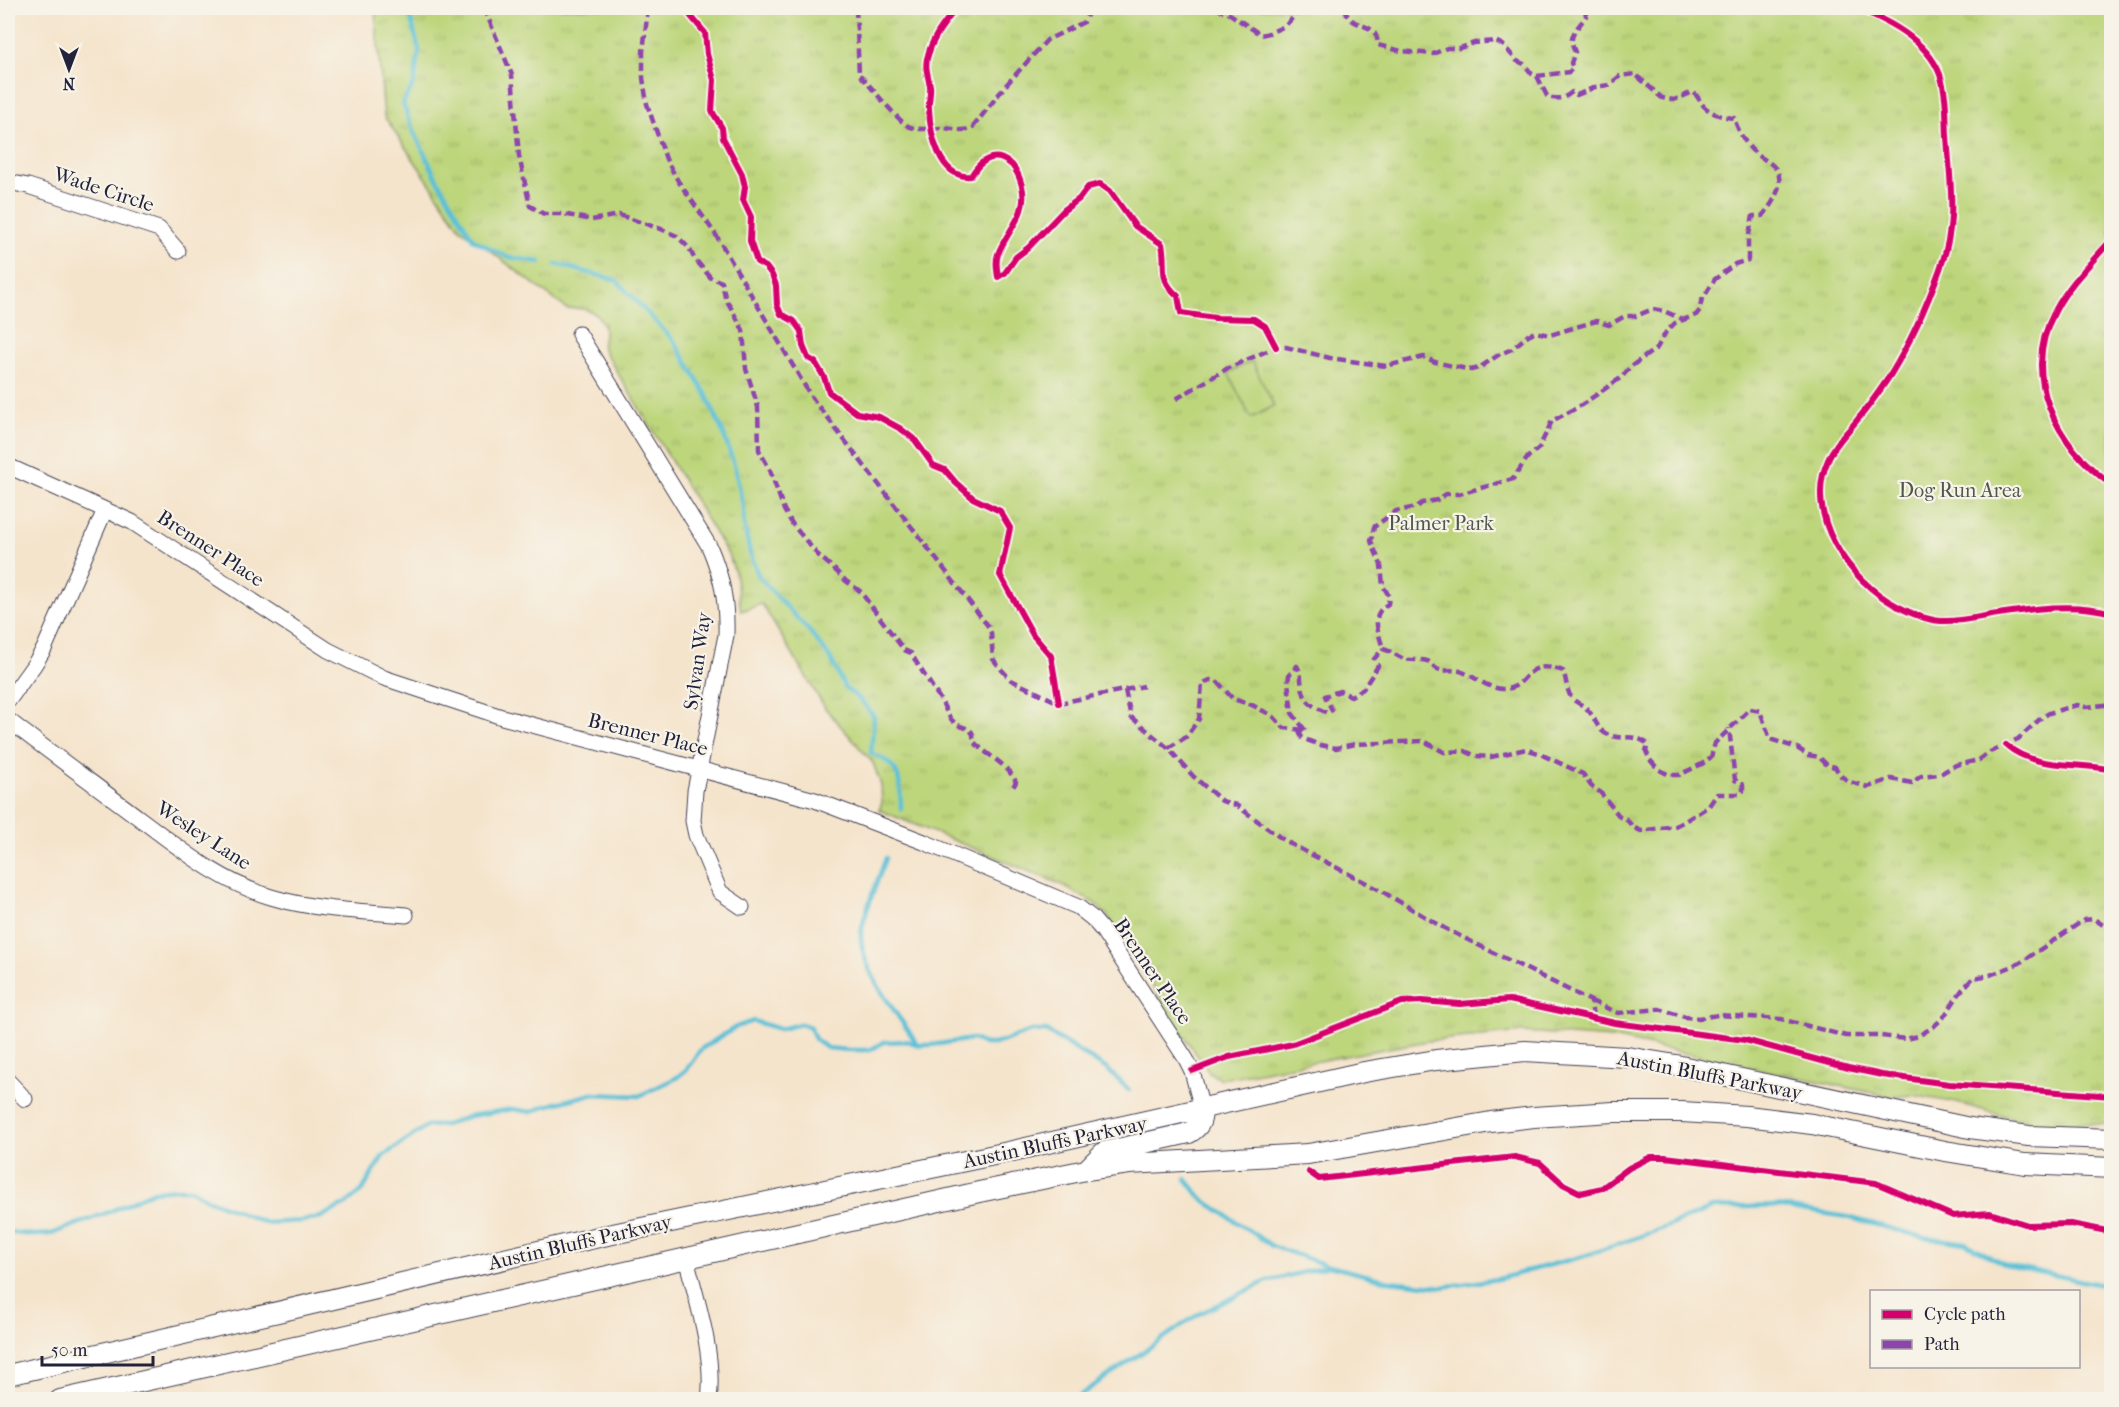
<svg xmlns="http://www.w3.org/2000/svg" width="2119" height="1407" font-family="'IM FELL French Canon',serif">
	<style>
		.grass { fill: url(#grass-tufts); stroke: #707c5b; stroke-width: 1.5 }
		.garden { fill: #bdd67b; stroke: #707c5b; stroke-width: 1.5 }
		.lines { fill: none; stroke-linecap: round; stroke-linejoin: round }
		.stream { stroke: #59c0d7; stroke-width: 4.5 }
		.minor-casing { stroke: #423f51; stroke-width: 17 }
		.major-casing { stroke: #423f51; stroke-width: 22 }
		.minor { stroke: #fff; stroke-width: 15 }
		.major { stroke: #fff; stroke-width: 20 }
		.quiet { stroke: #8e44ad; stroke-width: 4.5; stroke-dasharray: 9 4.5; stroke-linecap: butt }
		.cycleway-casing { stroke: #f7f3e8; stroke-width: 10 }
		.cycleway { stroke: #d6006c; stroke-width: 6 }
		.labels { text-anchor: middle; stroke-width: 4.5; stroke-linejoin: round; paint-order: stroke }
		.street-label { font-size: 20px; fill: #22223b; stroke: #f7f3e8 }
		.park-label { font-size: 20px; fill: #50584e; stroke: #f7f3e8 }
	</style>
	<defs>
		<pattern id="grass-tufts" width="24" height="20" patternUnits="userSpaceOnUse" patternTransform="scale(1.5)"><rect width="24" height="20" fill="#bdd67b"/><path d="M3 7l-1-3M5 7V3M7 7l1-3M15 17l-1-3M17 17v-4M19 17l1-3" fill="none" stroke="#a2b76b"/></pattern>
	</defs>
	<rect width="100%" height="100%" fill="#f7f3e8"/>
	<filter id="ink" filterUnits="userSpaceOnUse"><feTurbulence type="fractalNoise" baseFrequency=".0167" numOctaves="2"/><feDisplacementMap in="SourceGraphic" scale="12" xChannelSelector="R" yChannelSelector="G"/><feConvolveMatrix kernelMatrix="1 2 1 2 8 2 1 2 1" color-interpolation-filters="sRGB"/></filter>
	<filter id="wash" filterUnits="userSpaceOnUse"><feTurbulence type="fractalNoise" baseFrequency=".008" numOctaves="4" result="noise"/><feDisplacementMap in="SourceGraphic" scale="24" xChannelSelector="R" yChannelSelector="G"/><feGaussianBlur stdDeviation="1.35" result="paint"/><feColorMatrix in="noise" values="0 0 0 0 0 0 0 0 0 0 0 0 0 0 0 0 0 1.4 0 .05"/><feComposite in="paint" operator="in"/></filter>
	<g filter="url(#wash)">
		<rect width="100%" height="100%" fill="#f5e4cc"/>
		<path class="grass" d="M375,8H2111V1124L2028,1122L1957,1103L1913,1095L1892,1097L1613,1038L1523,1032L1427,1041L1221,1079L1210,1074L1175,1023L1126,942L1107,915L1094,903L1058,883L879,810L882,803L881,785L873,763L825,708L762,604L741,611L735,572L729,556L603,349C601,342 605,337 604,330C602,311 583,306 567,309L460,228L384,116Z"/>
		<path class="garden" d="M1252,361L1274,406L1251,418L1228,373Z"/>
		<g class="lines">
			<path class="stream" d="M408,8L419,50L414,83L403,104L413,130L437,179L473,239L507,257L540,262
				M410,18L423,8
				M556,264L616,280L674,341L705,392L724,435L735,468L743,506L744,525L750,553L759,577L810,632L831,659L845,688L860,699L874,717L871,753C902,765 900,780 901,809
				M886,858C880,875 859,924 861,939C864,976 898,1014 918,1045
				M1186,1179L1201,1198L1272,1246L1329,1266L1389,1281L1443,1287L1498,1279L1584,1256L1661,1229L1712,1208L1777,1206L1847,1217L1923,1237L1965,1243L2006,1265L2112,1287
				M8,1232L34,1235L51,1234L109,1212L154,1191L176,1189H190L207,1199L266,1223L302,1221L321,1217L346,1204L362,1191L383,1156L427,1126L445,1125L470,1116L513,1109L531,1112L545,1106L592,1094L639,1096L676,1078L686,1070L701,1049L736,1027L753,1021L780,1029L801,1024L810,1027L815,1039L827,1048L848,1050H870L884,1042L907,1041L918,1045H931L973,1039L984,1044H995L1031,1031H1046L1107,1069L1129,1090
				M1073,1400L1197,1315L1267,1281L1329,1266"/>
		</g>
	</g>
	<g filter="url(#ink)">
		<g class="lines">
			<defs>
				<path id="minor" d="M8,182L28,186L159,229L178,251
					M579,334L709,546C722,576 727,602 726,635L695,791L693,821L696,835L720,892L742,907
					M8,466L132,522L328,650L384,678L502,717L815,800L924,842L1078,907L1092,918L1103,931L1186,1059L1192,1071L1202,1109
					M8,701L34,665L44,649L105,510
					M8,720C51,753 95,785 139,818C181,849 220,882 271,897C314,910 361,911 406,915
					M8,1081L25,1099
					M686,1258C697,1301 715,1355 709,1400"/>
				<path id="major" d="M1086,1170L1104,1152L1189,1133C1199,1127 1202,1122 1202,1109
					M8,1375L603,1236L999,1154L1364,1072L1436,1060L1525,1051L1627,1057L1676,1065L1970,1128L2029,1136L2112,1139
					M60,1400L979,1192L1086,1170L1129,1164L1308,1154L1491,1122L1534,1117L1613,1112H1682L1747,1116L1812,1124L1945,1151L2025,1164L2112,1168"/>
			</defs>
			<use href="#minor" class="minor-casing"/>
			<use href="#major" class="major-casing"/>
			<use href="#minor" class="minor"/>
			<use href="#major" class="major"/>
			<path class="quiet" d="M484,8L512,75L519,156L530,206L544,214H563L592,220L619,215L661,229L677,236L689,248L694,258L711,278L722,282L725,297L743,330L746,369L758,407L759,450L770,470L784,510L793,525L817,554L833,568L846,581L860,591L904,650L911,653C920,669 930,683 940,699C945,706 947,717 955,723C964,730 975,726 973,741C987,756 1007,763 1016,782L1013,787
				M648,8L643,52V78L647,104L666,159L678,181L716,235L812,398L988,626L991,633L993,659L1001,669L1011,680L1059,703L1144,686
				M856,8L859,74C870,85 898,121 908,126C918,131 930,128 941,128C954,128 961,133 973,127L1006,85L1047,40L1084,22L1087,15L1085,8H1087
				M995,8H1006
				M1008,8L1022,10L1028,8
				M1215,8L1230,14L1261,35L1269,33L1285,26L1298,12L1318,8
				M1346,8V14C1347,14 1353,21 1353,21C1365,28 1377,26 1378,45L1401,51L1433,54L1447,48H1460L1474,43L1495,41L1503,45L1517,61L1524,64L1532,74L1537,76L1547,96C1556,100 1564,99 1572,92L1577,95L1595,87L1609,85L1620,76L1635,74L1662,98L1674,100L1693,92C1698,96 1699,100 1702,104C1710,114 1723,117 1734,118C1737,128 1745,144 1753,151C1760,158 1770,161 1776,169C1786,184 1772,205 1762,216H1753L1748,239V260L1735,264L1715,279L1701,302L1700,310L1696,315L1675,323L1666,332L1657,348L1630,367L1622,377L1580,406L1552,421L1539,448L1528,457L1513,479L1459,494H1446L1437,500L1422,503L1417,507L1396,511L1374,527L1371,541L1381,565L1383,586L1389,596L1388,604C1369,614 1379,633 1383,649C1391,651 1397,656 1404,659C1411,661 1420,659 1427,661C1431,662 1433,667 1437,669C1445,672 1453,669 1460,671C1474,676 1487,688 1502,689C1530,690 1522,656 1563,671C1567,680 1566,691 1572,698C1575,703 1583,704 1587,709C1597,719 1596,732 1612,736C1626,740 1633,733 1648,744L1646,751L1650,760L1658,769L1669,775H1679L1702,764L1711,757L1715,743L1750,709L1760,711L1770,739L1797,748L1808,755L1819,757L1827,765L1835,767L1841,776L1850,782L1868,787L1891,779L1912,783L1921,776L1940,774L1956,765L1979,760L1990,752L2018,739L2040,719L2049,713L2077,705L2086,707L2112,704
				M1537,76L1569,72L1573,68L1571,63L1575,52C1566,35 1578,29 1586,16L1585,8
				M1176,399L1228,368L1276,347H1286L1330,358L1386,366L1424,357L1435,362L1471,370L1479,368L1500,354L1512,349L1528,335L1535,332L1550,335L1596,321L1609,325L1625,316H1636L1653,309L1664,311L1682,319
				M1125,690L1131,717L1168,748L1194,777L1222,801L1236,805L1285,841L1378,889L1444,928L1591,1001L1593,1018
				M1299,730L1302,738L1320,745L1336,748L1356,744L1424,741L1444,752L1465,751L1476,756L1491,757L1526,749L1538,753L1583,774L1591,786L1600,792L1620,817L1626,819L1633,827L1641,831L1675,826L1685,821L1709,806L1717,794H1739L1743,791V785L1735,780L1729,728
				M1305,730L1292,713L1288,683L1289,675L1297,666C1300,671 1301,674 1301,680C1304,702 1308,704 1328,713L1332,710L1325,696L1340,691L1351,696L1363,689L1378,666L1374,659L1383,649
				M1168,748L1186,737L1199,719L1202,684L1210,680L1217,681L1233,699L1252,705L1273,716L1284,728L1305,730
				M1591,1001L1618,1013L1659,1009L1685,1017L1699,1018L1718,1015L1781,1019L1846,1036H1881L1906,1039L1918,1036L1933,1027L1943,1018L1962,990L1973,978L1990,975L2020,963L2084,920L2094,919L2112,931"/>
			<defs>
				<path id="cycleway" d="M684,8L705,33L707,54L714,80L712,111L722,128L723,138L742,174L745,187L743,200L751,217L750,241L757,262L766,267L772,275L776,285L777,305L781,314L794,321L801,331L803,346L808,358L815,362L824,377L829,392L857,413L879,417L901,429L915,440L933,465L945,470L956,483L973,498L1000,511L1010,528L1000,575L1033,635L1051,656L1059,703
					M956,8C945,23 933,36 928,55C924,66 928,75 930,86C931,94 928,102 929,109C930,133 939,179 971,176C976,168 981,161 991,158C1000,156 1005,160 1012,165C1017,171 1020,178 1022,186C1029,214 1007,230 998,254C995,262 997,269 998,277L1005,273L1016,257L1028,248L1064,210L1079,199L1088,187L1100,184L1110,191L1135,226L1162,244C1167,268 1157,278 1178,296L1181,313L1215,318L1254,319L1265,326L1276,347
					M1856,8C1890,21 1935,45 1943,85C1947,102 1946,118 1947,136C1950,183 1958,222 1940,269C1927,305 1911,341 1891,374C1881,389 1870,405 1858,419C1848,432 1834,444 1828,460C1803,515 1849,581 1897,606C1910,613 1926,620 1941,621C1958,622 1975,618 1991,615C2030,609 2074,602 2112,613
					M2112,239C2092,262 2069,284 2055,311C2020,376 2056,446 2112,485
					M2006,745C2037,771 2076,761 2112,770
					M1192,1071L1229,1057L1293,1044L1402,1002L1422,1001L1460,1004L1509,1000L1615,1023L1745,1040L1848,1068L1882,1075L1949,1084L2112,1096
					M1309,1172L1319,1179L1515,1157L1540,1163L1563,1184L1581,1193L1602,1188L1629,1168L1651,1157H1665L1876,1183L1953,1216L1990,1213L2028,1225L2071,1224L2112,1232"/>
			</defs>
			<use href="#cycleway" class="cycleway-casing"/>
			<use href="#cycleway" class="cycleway"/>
		</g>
	</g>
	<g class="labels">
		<g class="street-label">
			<text transform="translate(104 189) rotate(18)" y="7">Wade Circle</text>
			<text transform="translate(211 548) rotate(33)" y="7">Brenner Place</text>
			<text transform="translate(697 661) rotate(-82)" y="7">Sylvan Way</text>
			<text transform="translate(648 734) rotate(14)" y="7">Brenner Place</text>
			<text transform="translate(204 835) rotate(33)" y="7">Wesley Lane</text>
			<text transform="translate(1153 971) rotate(56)" y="7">Brenner Place</text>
			<text transform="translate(1710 1075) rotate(11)" y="7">Austin Bluffs Parkway</text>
			<text transform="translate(1055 1142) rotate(-12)" y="7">Austin Bluffs Parkway</text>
			<text transform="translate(580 1242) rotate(-13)" y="7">Austin Bluffs Parkway</text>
		</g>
		<g class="park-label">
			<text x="1960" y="497">Dog Run Area</text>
			<text x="1441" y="530">Palmer Park</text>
		</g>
	</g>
	<rect width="2119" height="1407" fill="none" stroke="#f7f3e8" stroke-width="30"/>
	<rect x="1870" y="1290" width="210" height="78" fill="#f7f3e8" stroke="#a29fa3" stroke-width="1.5"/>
	<rect x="1882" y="1310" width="30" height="9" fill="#d6006c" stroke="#a29fa3" stroke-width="1.5"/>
	<text x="1924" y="1320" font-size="18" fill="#22223b">Cycle path</text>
	<rect x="1882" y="1340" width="30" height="9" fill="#8e44ad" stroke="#a29fa3" stroke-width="1.5"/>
	<text x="1924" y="1350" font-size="18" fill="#22223b">Path</text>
	<g transform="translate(69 69) rotate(180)" stroke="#f7f3e8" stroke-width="4.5" paint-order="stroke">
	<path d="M0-4.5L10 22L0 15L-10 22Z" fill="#22223b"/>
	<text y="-9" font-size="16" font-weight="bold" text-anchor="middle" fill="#22223b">N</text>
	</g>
	<path d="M42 1356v9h111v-9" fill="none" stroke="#22223b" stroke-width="3"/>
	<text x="51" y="1356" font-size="18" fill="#22223b" stroke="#f7f3e8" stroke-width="4.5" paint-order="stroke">50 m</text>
</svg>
